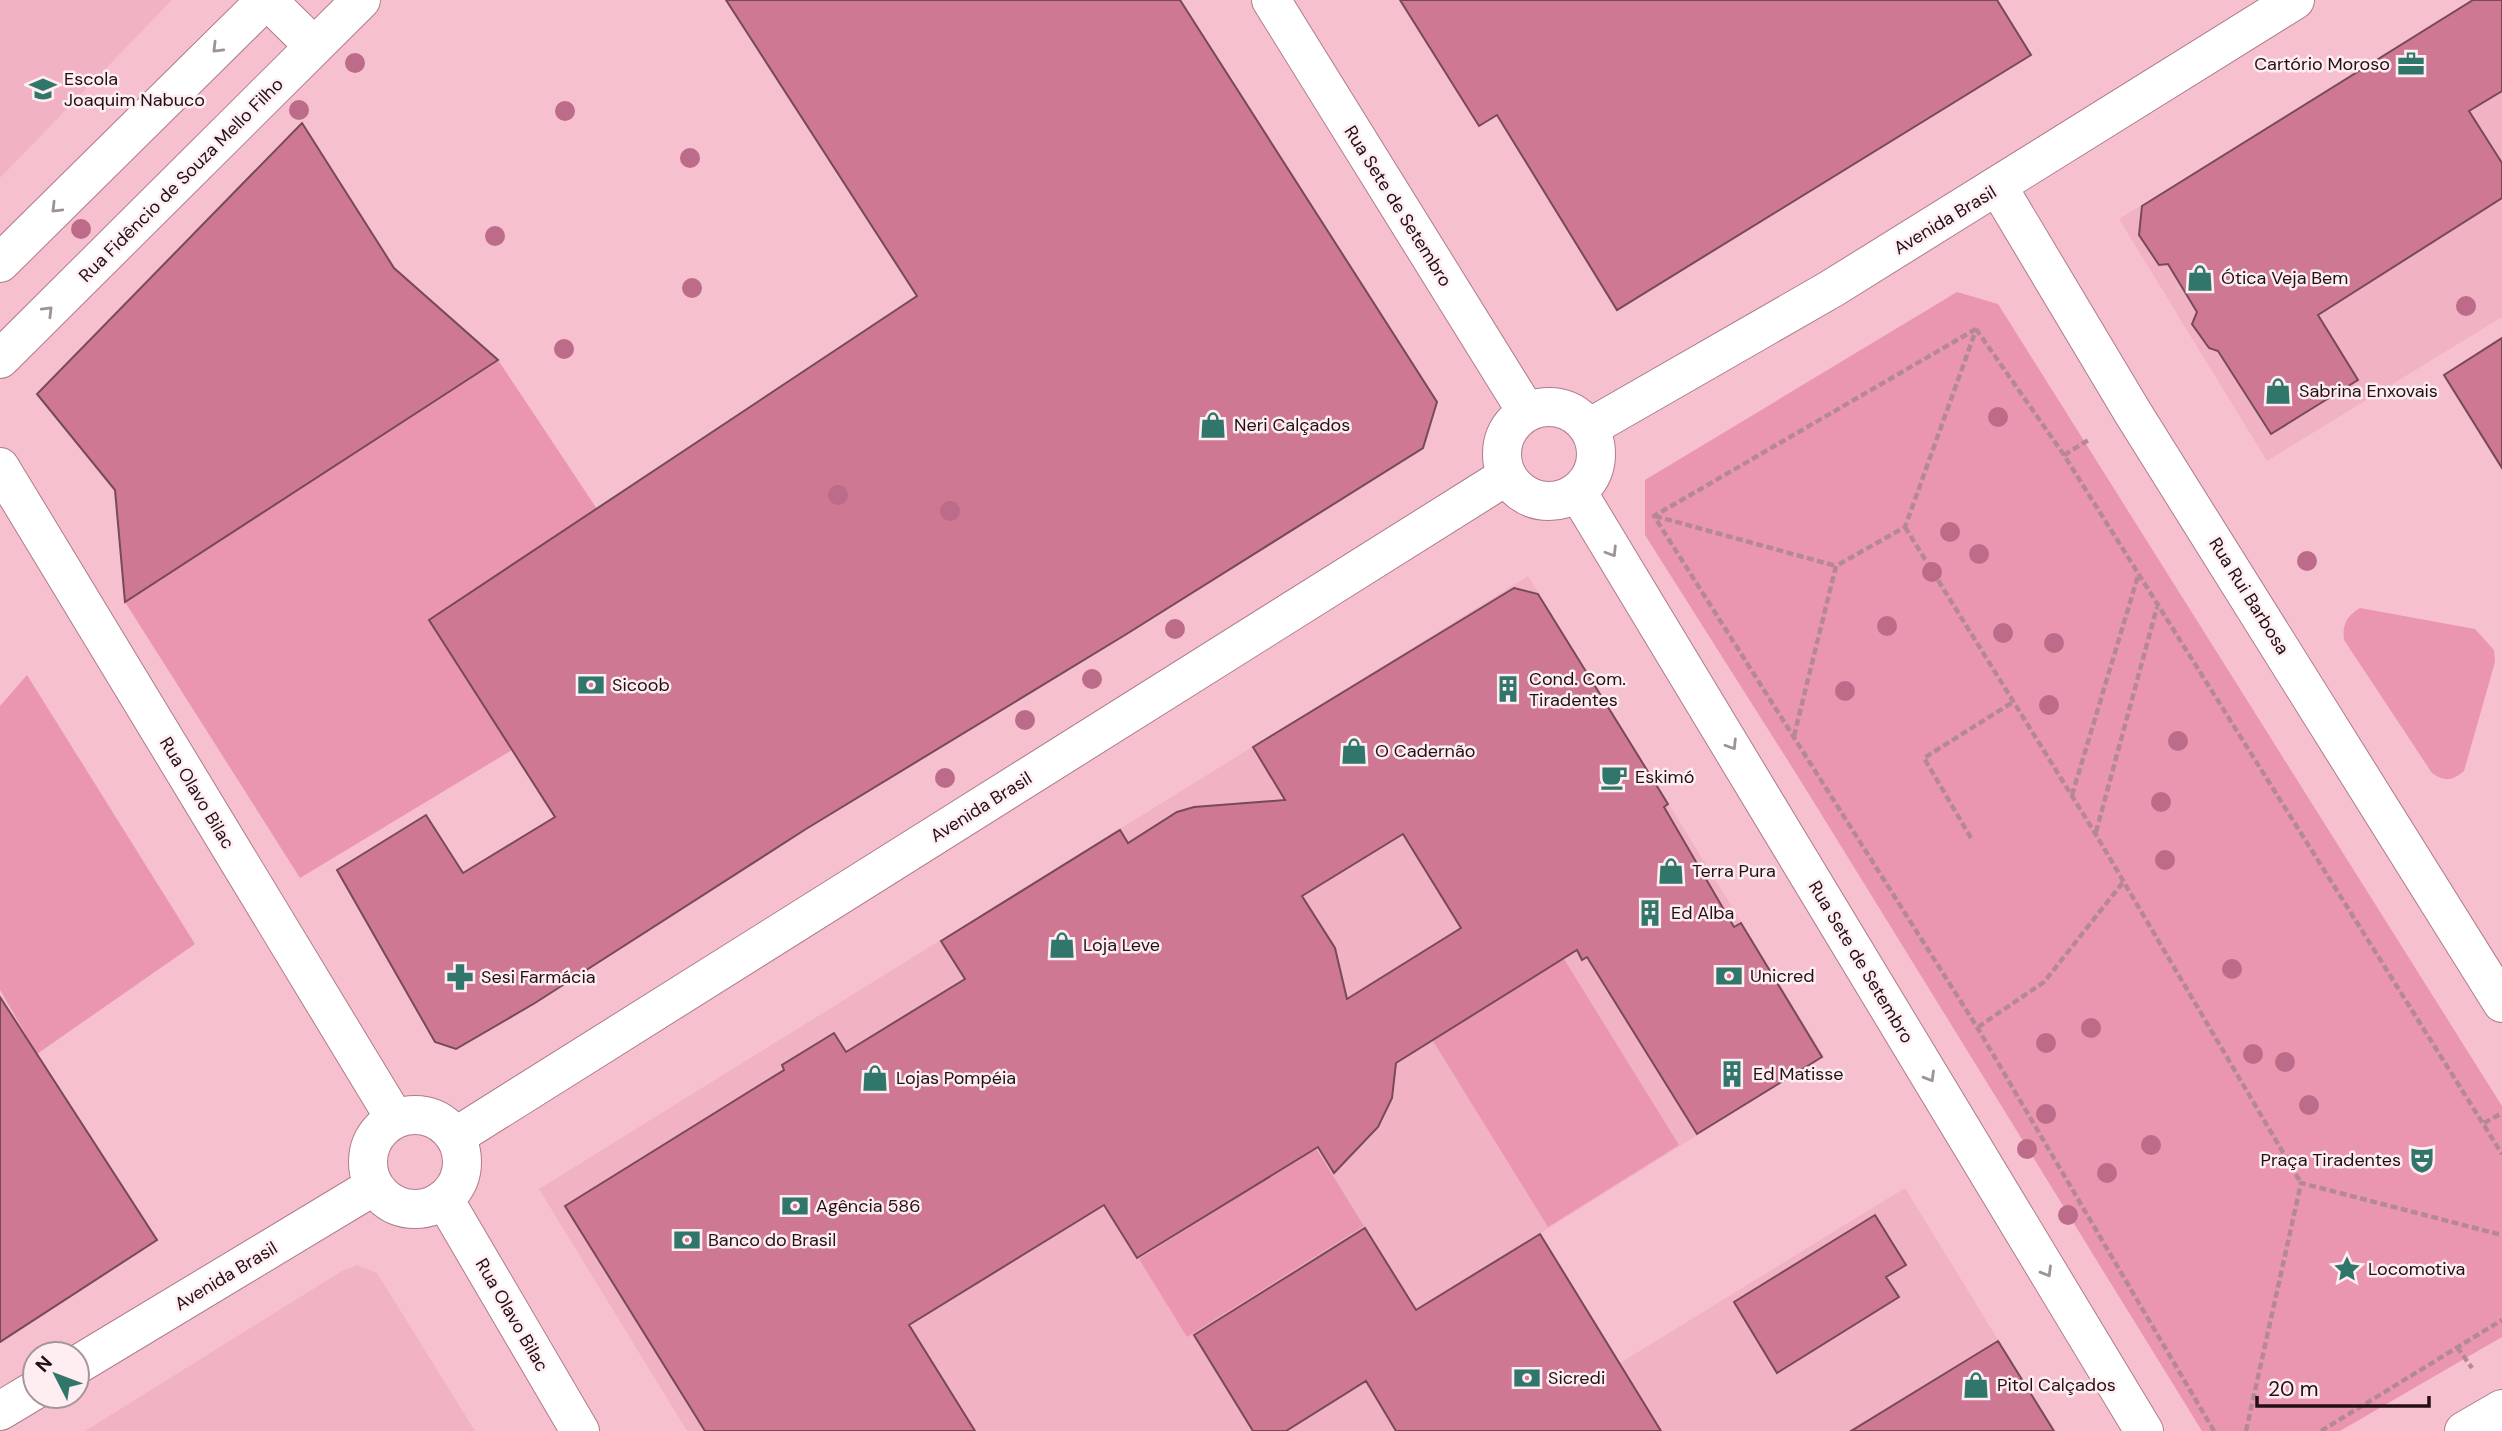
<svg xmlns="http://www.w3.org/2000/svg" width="2502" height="1431" font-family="'DM Sans',sans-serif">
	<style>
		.built { fill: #f1b3c4 }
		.green { fill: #eb96b0 }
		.building { fill: #cf7894; stroke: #774a58; stroke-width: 2; fill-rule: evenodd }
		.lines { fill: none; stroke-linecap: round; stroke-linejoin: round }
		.street-casing { stroke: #ae7c8b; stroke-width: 40 }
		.secondary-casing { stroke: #ae7c8b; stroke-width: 40 }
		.path { stroke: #b48995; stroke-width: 4.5; stroke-dasharray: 7 3.5; stroke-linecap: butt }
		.street { stroke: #fff; stroke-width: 38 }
		.secondary { stroke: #fff; stroke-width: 38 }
		.tree { fill: #bc6b89 }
		.oneway { stroke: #9c9396 }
		.labels { text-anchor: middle; stroke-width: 5; stroke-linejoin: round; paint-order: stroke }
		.poi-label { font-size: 18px; fill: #231016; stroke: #feedf1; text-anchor: start }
		.street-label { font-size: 18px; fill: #231016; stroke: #feedf1 }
	</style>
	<rect width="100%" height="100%" fill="#f6c0cf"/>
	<path class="built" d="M0,0H172L0,178Z
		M2472,0H2502V317L2267,461L2119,219Z
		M1528,576L1824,1056L1539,1234L1620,1363L1905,1188L2054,1431H687L539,1189Z
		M357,1265L377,1273L475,1431H85L342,1271Z"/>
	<path class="green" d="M1957,292L1998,304L2502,1106V1337L2340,1431H2202L1802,783L1645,535V480Z
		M498,360L597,509L512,750L300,878L125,602Z
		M2360,608L2475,629L2494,650L2495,662L2464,771C2452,781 2445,782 2432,773L2344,640C2342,624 2347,616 2360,608Z
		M27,675L195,944L37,1054L0,990V706Z
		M1564,959L1679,1145L1548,1227L1433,1041Z
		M1286,1100L1364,1226L1187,1337L1139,1259L1285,1168L1255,1119Z"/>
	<path class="building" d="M726,0H1180L1437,402L1423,448L1125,635L806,829L535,1003L456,1049L435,1042L337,870L426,815L463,873L555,817L429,620L917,296Z
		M1400,0H1997L2031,55L1617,310L1497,115L1479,126Z
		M2473,0H2502V91L2469,111L2502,163V198L2318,315L2358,380L2271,434L2218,351L2209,348L2192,324L2197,312L2168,264L2159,265L2139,235L2142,206Z
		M302,123L394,268L498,360L125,602L115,490L37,394Z
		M2502,338V468L2444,375Z
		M1514,588L1538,594L1668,804L1664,807L1734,927L1741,923L1822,1057L1697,1134L1587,957L1582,960L1577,950L1396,1063L1392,1098L1378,1127L1334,1173L1318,1147L1137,1258L1104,1205L909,1325L975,1431H705L565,1206L784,1070L782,1065L834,1033L846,1052L965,979L941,941L1120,830L1128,843L1177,812L1194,807L1285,800L1253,747ZM1403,834L1461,928L1347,999L1335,948L1302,896Z
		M0,997L157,1240L0,1342Z
		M1875,1215L1906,1265L1886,1277L1899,1297L1777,1373L1734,1302Z
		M1365,1228L1416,1310L1540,1234L1661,1431H1396L1366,1381L1286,1431H1253L1194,1335Z
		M1998,1341L2054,1431H1851Z"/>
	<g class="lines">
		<defs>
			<path id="street" d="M1271,0L1526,411
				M0,467L395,1119
				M1578,493L2144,1431
				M444,1199L580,1431"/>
			<path id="secondary" d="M267,0L314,46
				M1998,187L2133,413L2502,1003
				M0,263L266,0
				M0,359L361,0
				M1502 454a47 47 0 1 1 94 0a47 47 0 1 1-94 0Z
				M1589,428L1831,289L2295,0
				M368 1162a47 47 0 1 1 94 0a47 47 0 1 1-94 0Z
				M455,1137L1505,477
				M77,1365L374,1186
				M0,1411L35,1390
				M2464,1431L2502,1409"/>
		</defs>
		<use href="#street" class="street-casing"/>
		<use href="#secondary" class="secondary-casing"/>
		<path class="path" d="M1976,329L1654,516L1977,1027L2214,1431
			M1976,329L2064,455L2502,1154
			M2064,455L2090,439
			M1655,516L1836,566
			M1905,527L2095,833L2301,1183
			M1794,736L1836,566L1905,527L1976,330
			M2072,795L2138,576
			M2096,832L2157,607
			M1971,838L1924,758L2013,702
			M1978,1027L2044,982L2124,881
			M2484,1123L2502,1113
			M2457,1347L2472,1368
			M2246,1431L2301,1183L2502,1235
			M2321,1431L2502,1320"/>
		<use href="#street" class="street"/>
		<use href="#secondary" class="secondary"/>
	</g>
	<g class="tree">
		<circle cx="355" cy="63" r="10"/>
		<circle cx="299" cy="110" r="10"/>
		<circle cx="565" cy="111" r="10"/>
		<circle cx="690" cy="158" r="10"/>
		<circle cx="81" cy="229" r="10"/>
		<circle cx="495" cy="236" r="10"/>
		<circle cx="692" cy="288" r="10"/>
		<circle cx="2466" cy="306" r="10"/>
		<circle cx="564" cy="349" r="10"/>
		<circle cx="1998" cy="417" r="10"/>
		<circle cx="838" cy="495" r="10"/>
		<circle cx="950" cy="511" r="10"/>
		<circle cx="1950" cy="532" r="10"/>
		<circle cx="1979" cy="554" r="10"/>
		<circle cx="2307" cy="561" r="10"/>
		<circle cx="1932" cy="572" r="10"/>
		<circle cx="1887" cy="626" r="10"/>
		<circle cx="1175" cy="629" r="10"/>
		<circle cx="2003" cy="633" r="10"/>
		<circle cx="2054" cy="643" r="10"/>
		<circle cx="1092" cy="679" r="10"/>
		<circle cx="1845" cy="691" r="10"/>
		<circle cx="2049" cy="705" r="10"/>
		<circle cx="1025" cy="720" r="10"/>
		<circle cx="2178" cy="741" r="10"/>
		<circle cx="945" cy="778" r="10"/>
		<circle cx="2161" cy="802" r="10"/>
		<circle cx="2165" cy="860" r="10"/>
		<circle cx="2232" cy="969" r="10"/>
		<circle cx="2091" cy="1028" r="10"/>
		<circle cx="2046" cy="1043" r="10"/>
		<circle cx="2253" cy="1054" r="10"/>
		<circle cx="2285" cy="1062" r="10"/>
		<circle cx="2309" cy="1105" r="10"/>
		<circle cx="2046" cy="1114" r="10"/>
		<circle cx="2151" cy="1145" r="10"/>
		<circle cx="2027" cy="1149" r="10"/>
		<circle cx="2107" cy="1173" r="10"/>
		<circle cx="2068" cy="1215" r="10"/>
	</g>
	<defs><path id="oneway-chevron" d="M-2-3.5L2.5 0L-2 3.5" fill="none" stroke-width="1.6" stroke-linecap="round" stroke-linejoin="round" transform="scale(1.75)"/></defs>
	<g class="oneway">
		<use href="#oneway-chevron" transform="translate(217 48) rotate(135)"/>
		<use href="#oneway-chevron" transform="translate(56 208) rotate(135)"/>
		<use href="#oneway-chevron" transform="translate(48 311) rotate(-45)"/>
		<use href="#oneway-chevron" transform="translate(1612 552) rotate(58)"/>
		<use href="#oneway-chevron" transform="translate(1732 745) rotate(58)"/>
		<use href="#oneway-chevron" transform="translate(1930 1077) rotate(59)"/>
		<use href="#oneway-chevron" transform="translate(2047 1272) rotate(59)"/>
	</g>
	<defs>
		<symbol id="office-bare" viewBox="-9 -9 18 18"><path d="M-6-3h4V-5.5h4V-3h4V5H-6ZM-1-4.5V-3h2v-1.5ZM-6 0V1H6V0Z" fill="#31766a" stroke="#feedf1" stroke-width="2.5" paint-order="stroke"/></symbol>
		<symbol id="school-bare" viewBox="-9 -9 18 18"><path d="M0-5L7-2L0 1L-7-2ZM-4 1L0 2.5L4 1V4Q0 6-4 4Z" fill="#31766a" stroke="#feedf1" stroke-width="2.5" paint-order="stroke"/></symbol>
		<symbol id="shop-bare" viewBox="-9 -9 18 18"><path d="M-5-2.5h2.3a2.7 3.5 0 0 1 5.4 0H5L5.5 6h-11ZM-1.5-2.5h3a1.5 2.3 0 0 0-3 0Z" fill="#31766a" stroke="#feedf1" stroke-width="2.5" paint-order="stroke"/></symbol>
		<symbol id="bank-bare" viewBox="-9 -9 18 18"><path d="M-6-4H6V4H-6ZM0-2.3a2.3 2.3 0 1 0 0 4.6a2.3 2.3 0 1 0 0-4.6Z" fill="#31766a" stroke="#feedf1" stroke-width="2.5" paint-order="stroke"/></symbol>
		<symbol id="building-bare" viewBox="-9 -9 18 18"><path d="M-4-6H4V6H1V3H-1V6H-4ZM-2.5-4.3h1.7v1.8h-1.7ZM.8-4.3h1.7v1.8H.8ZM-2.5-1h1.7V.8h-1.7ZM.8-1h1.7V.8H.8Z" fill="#31766a" stroke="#feedf1" stroke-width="2.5" paint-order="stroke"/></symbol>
		<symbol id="cafe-bare" viewBox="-9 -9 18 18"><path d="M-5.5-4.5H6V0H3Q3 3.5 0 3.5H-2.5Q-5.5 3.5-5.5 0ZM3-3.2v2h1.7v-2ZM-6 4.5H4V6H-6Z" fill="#31766a" stroke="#feedf1" stroke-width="2.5" paint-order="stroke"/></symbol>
		<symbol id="pharmacy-bare" viewBox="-9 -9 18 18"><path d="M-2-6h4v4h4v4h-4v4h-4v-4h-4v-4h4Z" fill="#31766a" stroke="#feedf1" stroke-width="2.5" paint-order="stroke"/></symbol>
		<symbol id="theatre-bare" viewBox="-9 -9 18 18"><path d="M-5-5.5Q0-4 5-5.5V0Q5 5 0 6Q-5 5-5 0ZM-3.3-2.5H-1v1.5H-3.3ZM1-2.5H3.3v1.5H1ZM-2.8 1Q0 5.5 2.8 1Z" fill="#31766a" stroke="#feedf1" stroke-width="2.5" paint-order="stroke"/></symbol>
		<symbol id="sight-bare" viewBox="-9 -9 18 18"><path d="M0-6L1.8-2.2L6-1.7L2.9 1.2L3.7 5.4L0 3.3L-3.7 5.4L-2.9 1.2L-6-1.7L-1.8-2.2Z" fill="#31766a" stroke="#feedf1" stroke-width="2.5" paint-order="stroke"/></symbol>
	</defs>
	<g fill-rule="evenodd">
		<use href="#office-bare" x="2392" y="45" width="38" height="38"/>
		<use href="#school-bare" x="24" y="70" width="38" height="38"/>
		<use href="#shop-bare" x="2181" y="259" width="38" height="38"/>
		<use href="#shop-bare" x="2259" y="372" width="38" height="38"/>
		<use href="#shop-bare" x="1194" y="406" width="38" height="38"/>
		<use href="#bank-bare" x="572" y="666" width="38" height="38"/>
		<use href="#building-bare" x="1489" y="670" width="38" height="38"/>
		<use href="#shop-bare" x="1335" y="732" width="38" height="38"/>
		<use href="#cafe-bare" x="1595" y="758" width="38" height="38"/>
		<use href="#shop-bare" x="1652" y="852" width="38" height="38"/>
		<use href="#building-bare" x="1631" y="894" width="38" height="38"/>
		<use href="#shop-bare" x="1043" y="926" width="38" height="38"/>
		<use href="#bank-bare" x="1710" y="957" width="38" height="38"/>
		<use href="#pharmacy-bare" x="441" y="958" width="38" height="38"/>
		<use href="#building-bare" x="1713" y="1055" width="38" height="38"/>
		<use href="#shop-bare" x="856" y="1059" width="38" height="38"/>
		<use href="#theatre-bare" x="2403" y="1141" width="38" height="38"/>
		<use href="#bank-bare" x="776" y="1187" width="38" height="38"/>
		<use href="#bank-bare" x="668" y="1221" width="38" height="38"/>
		<use href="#sight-bare" x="2328" y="1250" width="38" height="38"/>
		<use href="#bank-bare" x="1508" y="1359" width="38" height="38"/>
		<use href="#shop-bare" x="1957" y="1366" width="38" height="38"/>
	</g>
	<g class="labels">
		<g class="poi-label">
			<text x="2390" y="70" text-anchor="end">Cartório Moroso</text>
			<text x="64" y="85">Escola<tspan x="64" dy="21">Joaquim Nabuco</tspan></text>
			<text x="2221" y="284">Ótica Veja Bem</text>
			<text x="2299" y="397">Sabrina Enxovais</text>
			<text x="1234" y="431">Neri Calçados</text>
			<text x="1529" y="685">Cond. Com.<tspan x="1529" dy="21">Tiradentes</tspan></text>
			<text x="612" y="691">Sicoob</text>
			<text x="1375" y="757">O Cadernão</text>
			<text x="1635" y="783">Eskimó</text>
			<text x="1692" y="877">Terra Pura</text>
			<text x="1671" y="919">Ed Alba</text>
			<text x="1083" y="951">Loja Leve</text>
			<text x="1750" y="982">Unicred</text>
			<text x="481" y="983">Sesi Farmácia</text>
			<text x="1753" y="1080">Ed Matisse</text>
			<text x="896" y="1084">Lojas Pompéia</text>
			<text x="2401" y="1166" text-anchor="end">Praça Tiradentes</text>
			<text x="816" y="1212">Agência 586</text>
			<text x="708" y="1246">Banco do Brasil</text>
			<text x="2368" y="1275">Locomotiva</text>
			<text x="1548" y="1384">Sicredi</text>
			<text x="1997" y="1391">Pitol Calçados</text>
		</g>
		<g class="street-label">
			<text transform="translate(181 180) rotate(-45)" y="6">Rua Fidêncio de Souza Mello Filho</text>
			<text transform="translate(1398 206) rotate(58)" y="6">Rua Sete de Setembro</text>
			<text transform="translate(1945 220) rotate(-31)" y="6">Avenida Brasil</text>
			<text transform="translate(2249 596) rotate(58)" y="6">Rua Rui Barbosa</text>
			<text transform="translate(197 793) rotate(59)" y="6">Rua Olavo Bilac</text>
			<text transform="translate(981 807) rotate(-32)" y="6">Avenida Brasil</text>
			<text transform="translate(1861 962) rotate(59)" y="6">Rua Sete de Setembro</text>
			<text transform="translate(226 1276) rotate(-31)" y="6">Avenida Brasil</text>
			<text transform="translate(512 1315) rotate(60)" y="6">Rua Olavo Bilac</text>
		</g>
	</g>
	<g transform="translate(56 1375) rotate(312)"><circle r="33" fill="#feedf1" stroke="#a69599" stroke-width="2"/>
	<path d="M0-5L12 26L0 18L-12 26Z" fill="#31766a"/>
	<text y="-10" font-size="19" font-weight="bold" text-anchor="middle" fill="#231016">N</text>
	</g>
	<path d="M2257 1396v10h172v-10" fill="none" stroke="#231016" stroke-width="3.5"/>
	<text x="2268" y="1396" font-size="21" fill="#231016" stroke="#feedf1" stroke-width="5" paint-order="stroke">20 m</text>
</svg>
